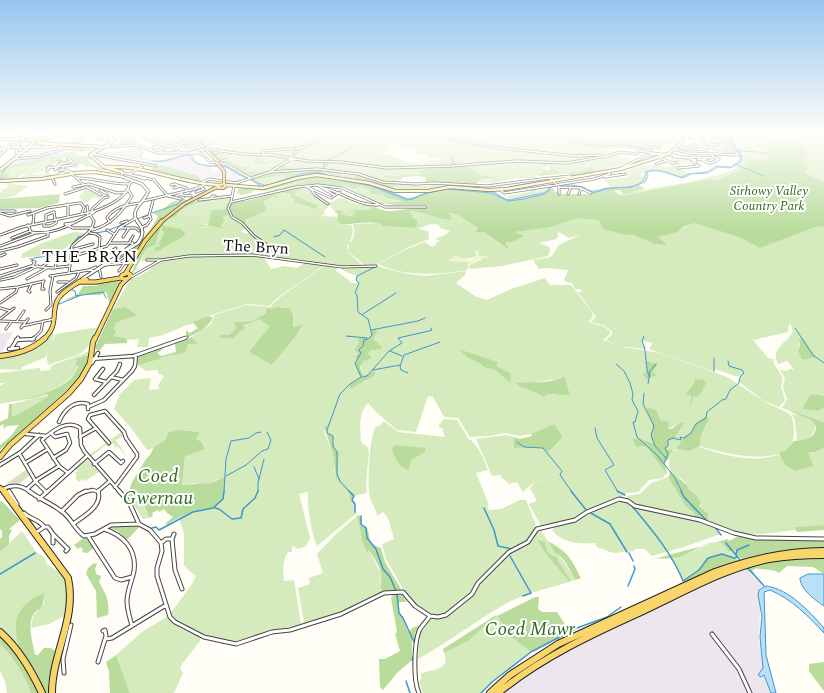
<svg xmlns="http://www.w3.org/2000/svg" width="824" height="693" font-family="Spectral,serif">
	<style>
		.industrial { fill: #eee6ef }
		.farmland { fill: #f6f3d4 }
		.green { fill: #d5ebbd; fill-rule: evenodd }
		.forest { fill: #b9dc9c; fill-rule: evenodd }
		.cemetery { fill: #d9e3c4 }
		.water { fill: #b9e0f7; stroke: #3f96cf }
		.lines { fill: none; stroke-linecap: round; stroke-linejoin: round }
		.stream-far1 { stroke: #3f96cf; stroke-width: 1 }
		.stream { stroke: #3f96cf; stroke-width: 1.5 }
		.river { stroke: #b9e0f7; stroke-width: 1.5 }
		.minor-far2-casing { stroke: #444; stroke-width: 3 }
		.minor-far1-casing { stroke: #444; stroke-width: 4.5 }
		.minor-casing { stroke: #444; stroke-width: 5 }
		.tertiary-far1-casing { stroke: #444; stroke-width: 3.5 }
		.tertiary-casing { stroke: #444; stroke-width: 4 }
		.secondary-casing { stroke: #333; stroke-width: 4 }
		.primary-far3-casing { stroke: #222; stroke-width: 4 }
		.primary-far2-casing { stroke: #222; stroke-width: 5 }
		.primary-far1-casing { stroke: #222; stroke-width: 6 }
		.primary-casing { stroke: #222; stroke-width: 8 }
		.minor-far2 { stroke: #fff; stroke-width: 1.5 }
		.minor-far1 { stroke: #fff; stroke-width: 2.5 }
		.minor { stroke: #fff; stroke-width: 3 }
		.tertiary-far1 { stroke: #fff; stroke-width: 2 }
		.tertiary { stroke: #fff; stroke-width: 2.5 }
		.secondary { stroke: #fff6b0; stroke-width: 2.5 }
		.primary-far3 { stroke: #f9d66b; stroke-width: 2.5 }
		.primary-far2 { stroke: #f9d66b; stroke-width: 3.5 }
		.primary-far1 { stroke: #f9d66b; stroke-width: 4.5 }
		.primary { stroke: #f9d66b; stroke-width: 6 }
		.minor-bridge-casing { stroke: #444; stroke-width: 3; stroke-linecap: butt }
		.primary-bridge-casing { stroke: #222; stroke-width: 4; stroke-linecap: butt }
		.minor-bridge { stroke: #fff; stroke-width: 1.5 }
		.primary-bridge { stroke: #f9d66b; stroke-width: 2.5 }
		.labels { text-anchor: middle; stroke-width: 4; stroke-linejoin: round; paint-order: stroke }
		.far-park-label { font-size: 13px; font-style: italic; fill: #2f6b1f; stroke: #fff }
		.street-label { font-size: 16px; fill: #111; stroke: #fff }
		.neighbourhood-label { font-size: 17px; letter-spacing: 1px; fill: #111; stroke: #fff }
		.near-park-label { font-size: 19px; font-style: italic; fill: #2f6b1f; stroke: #fff }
	</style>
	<rect width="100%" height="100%" fill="#fffdf5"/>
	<path class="industrial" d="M82,133H90L76,142L67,145L54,143L56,141L71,138L57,139L65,134L82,135Z
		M694,133H717L718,139L721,140V145L724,146L725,150L709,147L702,141L693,139Z
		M44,147L42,149H57L44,154L77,148L75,150L10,165L16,160L41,155L21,158L29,148Z
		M96,153L117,158L139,160L131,165L114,163L93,157Z
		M187,155L198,165L214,167L209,170L216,171L221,169H225L234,173L240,179L237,182L216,177L202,180L199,176L172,168L146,164Z
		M13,332L1,354H0V334Z
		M746,569L759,582L762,587L758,591L760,607L759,642L770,693H504L522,676L550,659L727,576Z"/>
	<path class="farmland" d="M476,249L479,255L487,256L488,258L472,264L468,268L467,267L469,264L465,262L447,261L455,256L469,260L472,259L476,256L474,250Z"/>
	<path class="green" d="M192,133H297L306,135L308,133H319L320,135L321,133C383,133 447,130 508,135C519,136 534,134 544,137L543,140L570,144H577L579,149C587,143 591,145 597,148C602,151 606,149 612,153L595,155L597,158L602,156L604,158L610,157L609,155L615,154L631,159L629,163L608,168L610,170L596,172L591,167L583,170L561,173L550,166L540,168L544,173L535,176L536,178H516L492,183L476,182L477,180H493L480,175L474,169L462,166H473L467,161L458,165L441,163L443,166H424V164L430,160H441L442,157L429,159L426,155H418L415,151L418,149C411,147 403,149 397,146L396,137V144L391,146L387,151L378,155L388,154L407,162L421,164L413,166V168L429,167L418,171L419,175H397L396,177L384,176L400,179L399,183L384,182L358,174L354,178L341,175H348L350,173L335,171V170L324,167L330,161L331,157H328L323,163L322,169L288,170L289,169L283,165L285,163L271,171L256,173L246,172H244C251,165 259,166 267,161L252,155L251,157L255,158L253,164L246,168L234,164L223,157L225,153H233L203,147L232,138L224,135L230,134H213L221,136L222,138L220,140H210L207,143Z
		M727,133H785L794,146L806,148L795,133H824V396L818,394L803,409L818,411L824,408V422L782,408L787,399L783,387L785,378L780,370L789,371L788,369H794L787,361L778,364C767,343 803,339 789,323L788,332L753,340L768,358L774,359L773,362L783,378L781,387L785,400L779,407L764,401L739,382L741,376H735L715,369V372L649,349L653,343L642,341L646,349H643L619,346L606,340L612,334V331L603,325L591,322L596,317L578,292H583L580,289H575L572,283L566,282L564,280L568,270L547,268L539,269L533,260L551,257L559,245L580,235L569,238L559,232L557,234L559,235L556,239L539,243L549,247L550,251L548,256L502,266L469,269L470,265L482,260L483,258H488L487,256H479L478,251L475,250L476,256C465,260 466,259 455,256L448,261L469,262L467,270C437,275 406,277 378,264L407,249L425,242L432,247L436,245L435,244L440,241L435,239L445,235L450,231L440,228L439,225C431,222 425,226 418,229L428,231L429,239L409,247L377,264L364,265L348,251L349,243L347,246L348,252L362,265L342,267L266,255L267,251L266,242L255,236L244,225L246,223L244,220C252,217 261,213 266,206L263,202L273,197L278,199L275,195C282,191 286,192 294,195L289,198L295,199V202L317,208L313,203L294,195L296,191L306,186C310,188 322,200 328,205V207L324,211L325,214L321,216L338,217V222L340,224L351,225L353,230L350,243C355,238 355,230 353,224H355L379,223L382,224V226L416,228L418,221L413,218L409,211C423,212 436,218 450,220L451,217L448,213H453L449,206L427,203L397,205L377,203L353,189L343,186H338V185L294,183C314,177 334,183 354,187L356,188L359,186L370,190L369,194L384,195L382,197L402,200L387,202H405L410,200L450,189L476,191L493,202L560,194L609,196L690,182L728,172L736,168L733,167L738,164L742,155L734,148V144ZM647,191L692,223L680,230L658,237L627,195ZM520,206L540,228L514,232L520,234L512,242L509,241L506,244L508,250L484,232H477L478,228L475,226ZM799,343L808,345L815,356L802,360L798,351Z
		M134,147L137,148L133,151L138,149L143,153L138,158L111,154L114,151L120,152Z
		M49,159L52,164L39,170L40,172L32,173L34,175L51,173L53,176L43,177L44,175C36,178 28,179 20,180L27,178H20L27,174H24L17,178L7,180L10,175L5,173L9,168L33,165L19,175H21L35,164Z
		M676,159H691L695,161L676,166L687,173L681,176L658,169L642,172L640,174L645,178C639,187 623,188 612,188L604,180L629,177L624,172C630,171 635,167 641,166C654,163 668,172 678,161Z
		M283,175L287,177L286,179C273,183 267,187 254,179Z
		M3,182L10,183V184L28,186L14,196L0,199V193L2,192L0,189L3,190L10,186Z
		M397,183L420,184L421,190H391Z
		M431,184L487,186L491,187L494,190H421V186H431Z
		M553,185L549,187L548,191L535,195L510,200L507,196L531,192L530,190L533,189L536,191L543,190L542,188Z
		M86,188L102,196L99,199L94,197L85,203L79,197Z
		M230,198V202C224,211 212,222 203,226L224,227L221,225L225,220L222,219L223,217L230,214C234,220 241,222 245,229L241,231L246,234L249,232L253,237L263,242L264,248L262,255H209L141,261L147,248L155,245L161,226L164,233L158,243L160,244L159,249L186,235L180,229L165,226L163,224L167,220L177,216C183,202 216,200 230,198Z
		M339,198H344L355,204L374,206L368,210H351L355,213L354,217L341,214L342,213L337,210L334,211L327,202H332Z
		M73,232L88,233L72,244L68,245C65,249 60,251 58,254L21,258L22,254L40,244Z
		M239,255L264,258L271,269L284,266L297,268L306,262L323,265C307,281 285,289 269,306L247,304L208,316L163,335L149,338L148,347H137L139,339L127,340L125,338L114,336L112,329L124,307L113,309L130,280L143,274L162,261L186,257Z
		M324,265L337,268L336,271L349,280L351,283H358L356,280L357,276L346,272L339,267H372L374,268L376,266L408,274L426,276L466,271L465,275L456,283L475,296L487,300L511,289L545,278L550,285H571L592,312L593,317L588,322L603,326L610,331V334L603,340L623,347L660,353L727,377L765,402L790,414C793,419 794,426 794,432C795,472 721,453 700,446L701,435L708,423L706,418L696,425L691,433L685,437L676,449L665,450L668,440L674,438L684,423L680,422L670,429L667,427L668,423L666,421H661L655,410H646L653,424L652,438L654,443L638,438L632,439L637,448L640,446L647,447L649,449L666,474L663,478L649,480L638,492L626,493L622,497L587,511L585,510C579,520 552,525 541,526L529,504L537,501L530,488L534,483L561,471L533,483L523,492L517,482L509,484C506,480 502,479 500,475L492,476L476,439L506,435L514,437V448L542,447L549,453L563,437L554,424L531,434L520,436L504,433L490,436L470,437L458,418L444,417L433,397L428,396L416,432L397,430L377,413L368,403C358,413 360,429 361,442L369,448L367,450L369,452L366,484L367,493L354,496L341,483L338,476L339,452L334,448V440L327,433V429L324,431L333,454L335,475L355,504L354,509L357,513L317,546C311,533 307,506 308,492L299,494L310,538L306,546L298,549L292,546V552H288C282,561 283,570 284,581L294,580L301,624L267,632L240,642H236L204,635L178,623L170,614L192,584L196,576L189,571L184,565V534L179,518L209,508L223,499V489L218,479L211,483L198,485L196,483L182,485L185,456L200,432L181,430L168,435C164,444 156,448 147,450L131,428L114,409L120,394L134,380L151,378L149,390L159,389L158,385L163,378V375L158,374V370L146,371L138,365L160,359V357L175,353L187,344H198L192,337L211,324L214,315L246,305L270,307C285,290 307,281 324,265ZM277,307L289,308L293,319V327L303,324L296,336L272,365L249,352L271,326L259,318L270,309ZM253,321L243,327L246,328L233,337L222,338L224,335H229L236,328V322ZM376,330L378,333L375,335L374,341L381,347L370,350L368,353L372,358C360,363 358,362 364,376L373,370L374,374L365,382H360L361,377L355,365L357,359L356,355L358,352L354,350L359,341L370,337ZM459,350L497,362L496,366L511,382L495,370L483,367L478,362L467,357ZM564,376L566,394L556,393V395L529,390L537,382L557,379Z
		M99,327C82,361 81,352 49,365C43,356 52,342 56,334Z
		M51,330L54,335L46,357L22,367L21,370L0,369V357L26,352Z
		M87,352H88L89,355L76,361L77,362V371C59,393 27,399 0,404V386L5,383H0V373L38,368H40V371L50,370L52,365L81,355Z
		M47,395C43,406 23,412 12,417V404Z
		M792,414C797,415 806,415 811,418C820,425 814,436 806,439C804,441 800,440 797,441L795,421Z
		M444,419L457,420L469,440H471C480,449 483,458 488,470L476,473L489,505L487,506L489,510L501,509L520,500H526L536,525L530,538L509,551L483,576L469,595L445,614L438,616L431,614L416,606L406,594L386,559L382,544L394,539L389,521L386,515L383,512L377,516C376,509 372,504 370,498C367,484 369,438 376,426L378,427L384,421L398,432L445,437L442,428H439V425Z
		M121,432L123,436L117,440L115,439L128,458L117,446L115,448L113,443L109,446L111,449L106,445L92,456L89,455L106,443L108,445L112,441L110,440Z
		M699,447C724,455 754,464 780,454L785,465L795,471L814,466L808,452H815L824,448V525L794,527L796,530L761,534H745L708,522L707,516L690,491C683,470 661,481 672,451Z
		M87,459L99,472L85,481L82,479L79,482L75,478L77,476L75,473L78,471L75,469Z
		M668,477L686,507L693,512L696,519L638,506L627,498V496L640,494L651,483Z
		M130,496C141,500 146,507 149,518L143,519L135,507Z
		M619,500L631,503L634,508L697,521L713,526L720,534L687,546L652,556L645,549H635L634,551L613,553L597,547L595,543C580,544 563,544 552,530L559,524L576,521L589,512Z
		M356,517L358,519L362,540L369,550L381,574L380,582L384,592L343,612L304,623L298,588L310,584L309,578L323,573L317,554L336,534Z
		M541,530C550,548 566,561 575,580L571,581L559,562L557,557C549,555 546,550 545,542L540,539L542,547L569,582C550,588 530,592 511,601C479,618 450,642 418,659L420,632L430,620L432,618L443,617L462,604L473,594L477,586L509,554L527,544L535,533Z
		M22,531L36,552L44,557L47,564L59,572L65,580L68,603L65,616L49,624L31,628L33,616L44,604V594L31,600L16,634L18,646L0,626V552Z
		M717,542L722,543L729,552L736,550L737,557L734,558L726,554L702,564L699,570L683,581L680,573L671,559C687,555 701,546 717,542Z
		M168,616C174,628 188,632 200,637V641L182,664L180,669L183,673L174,693H130L116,655L142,632Z
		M497,616L510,636L531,652L492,682L481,693H423L419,682L421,679V673C426,673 429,670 434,670C444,668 448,663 444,653L468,641Z
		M0,644C14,658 24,674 31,693H7L5,681L0,671Z"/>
	<path class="forest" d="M188,133L198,136L207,142L213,139V141L219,140L222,137L201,133L231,134L235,133L233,134L235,135H226L234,138H228L203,147Z
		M497,133H677V138C676,144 670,145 665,144L661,150H659L643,148L641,149L645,151L622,148L603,150L590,145L578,148L579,147L577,144L547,141L543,140L544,137L536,135L530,137L529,139Z
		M683,133H694V139C708,142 707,149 724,150V146L721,145L720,140L718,139L717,133H723L731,143V148L738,154L716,152L705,147L699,141L685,140Z
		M756,133H795L806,148L805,147L808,156L805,157L808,166L805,173L824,183V226L815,227L773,243L769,242L770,244L760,248L739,237L695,223L685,226L677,232L658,237L667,245L655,244L631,234L626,235L603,229L599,221L600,220L577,218L550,227L515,232L524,236L512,242H507L506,244L509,250L484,232H476L478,228L457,214L448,213L452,218L450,220C437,219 423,212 410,211L413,218L418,221L416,228L382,226L381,224C368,220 354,225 340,224L337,220L338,214L334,211L337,210L343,212L341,214L354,217L352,215L355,213L351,210H368L374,206C386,215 401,209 414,208C419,207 424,210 429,207L426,205H397L384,203L382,204C366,200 355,188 339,185L337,186L321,184L300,185L261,194L290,185L308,181H303L265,191L254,190L251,193L241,195L240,194H237L239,187L258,188L313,175L336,178L344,181L371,186L406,200H405L413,199L427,193L447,189L491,193L508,201L524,199L545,194L551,187L554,189V192L558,191V194H589L591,193L589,192L593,193L606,189H618L639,185L645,189L624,194L619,190L614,191L621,196L711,179L715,181L745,168L749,162L748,158L767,161L768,159V149ZM343,184L355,189L359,186L370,190V194L384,195L383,197L402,201L383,203L377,202Z
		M206,149L225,153L223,157C234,161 245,175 255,161V158L251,157L252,155H260L259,157L264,158L263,161L268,162L267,164L253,165L246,170V172C263,172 269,173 283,165L289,169L288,170L322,169L323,164L327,157H332L329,162L324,167L326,168L325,169L343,173L341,175L354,178L356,175L379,182L397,183L391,190L367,181L320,172L330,176L312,175L289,179L306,173H318C299,168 282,184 264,186L250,179H254L267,173L249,177L247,176L249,175L244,174L227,164L221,163ZM283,175H285L286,179C274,183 267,187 255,180Z
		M71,152V153H74L75,155L90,157L95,160L87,159L91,162L90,163L107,170H99L89,166L83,170L86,171L79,172L86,168L85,165L80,164L75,169V162L65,157L41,171L39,170L52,164L49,159L35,164L21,174L13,175L19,174L32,165L10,168L5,172L10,174L7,180L0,179C0,169 7,165 15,160H16L11,165L61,153Z
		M451,160L455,165L472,164L473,166H463L474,169L480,175L498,178L478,180L476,185L427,183L425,180L426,178L419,176L402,177L401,180L399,179L384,178L383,175L396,177L400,175H419L418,171L431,167L443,166L441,163L449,165Z
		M156,166H165L198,176L202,181L198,182L158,174L156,175L146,173Z
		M550,166L561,173L583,170L591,167L596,172L605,171L575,177L568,173L539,176L538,174L544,173L540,168L549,171L550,169Z
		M306,186L297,191L294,195L317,205V209L294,202L295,199L289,198L293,195C285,192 282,192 275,195L279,197V199L273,197L263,202L266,206V211L245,220L246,223L244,225L232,215L228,207L232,202C257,202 280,188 306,186Z
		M60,194L59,203L39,208L0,209V199Z
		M194,197L196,198L174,210L153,228L123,273L134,253V247C141,242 156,223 158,216L154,214L155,212L162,210L172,202L183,199L187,200Z
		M230,197V198C216,200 183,202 177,216L167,220L163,224L165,226L181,229L186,235L158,251L154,250L155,247L160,246V244H158L164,233L161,227L155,245L147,248L135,270L134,272L138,273L132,272C143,245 169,206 199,200C209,198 220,199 230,197Z
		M228,205L227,208L230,214L223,217V219L225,220L221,225L224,228L200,225H208L212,210L225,209Z
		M117,280L121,281L120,283L110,305L106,292L100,295H83L62,301L78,294L83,286H97V285H81L70,289L76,285Z
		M125,307L137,315L117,322L113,329L116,331L114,336L125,338L127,340V343L105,344L100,350L98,351L95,348L96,345L113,309Z
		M277,307L289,308L293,315V327L303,324L296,336L272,365L249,352L270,326L259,319L243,326L246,328L237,334L234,338H221L220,335H229L236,328L234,323L236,322L253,321L266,313V310L267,308L270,309Z
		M208,316L212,317V319C208,327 195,336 186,337V330L190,333L198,328L193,323L186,325Z
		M375,329L378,333L375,335L374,340L382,347L381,349L371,350L368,353L372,358L362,362L364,364H361L360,368L364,376L375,370L374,376C366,381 359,383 351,389L349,386L350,384L361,377L355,365L357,359L355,357L358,353L354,350L359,342L358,337L368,338L372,335L371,330Z
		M192,337L198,344H187V349L184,353L161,357L160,359L138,365V355L161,348L162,350L157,353L161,356L176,352L175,344Z
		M803,338L816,357L802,360L798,351L800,344L799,339Z
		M458,349L498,362L496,366L510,373L511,383L495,370L483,367L479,363L467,357Z
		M89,355L84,371L75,383L0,450V445L10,437L19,425L7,426L3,429L4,424L0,426V422L8,418L9,404H12V417L37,404L48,396L47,394L34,398L10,402C30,398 72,389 78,367L75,364L77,362L76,359Z
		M646,361L658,364L652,373L658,375L650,377L648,380L642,374L646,373Z
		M564,376L570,395L547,394L543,397C534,389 525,391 515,383C530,382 552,384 564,376Z
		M694,379L704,380L706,383L701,393L697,397L693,396L690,407L691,395H685L695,382Z
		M816,394L824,396V408L818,411L802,409L810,395Z
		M649,408L656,410L661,421H666L669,423L668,429H672L680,422L684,423L674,439L668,440L666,450L676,449L685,436L691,433C692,425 701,420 706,416L709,420L701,435L700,446L689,451L675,449L672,451L668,460L665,462L667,475L647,447L640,446L637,448L632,439L638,438L653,443L651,435C656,425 650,419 646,409Z
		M789,410L824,422V448L815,452H808L814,466L795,471L785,465L779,453L786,450L794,441C801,440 809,440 814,434C824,418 795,416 789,410Z
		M554,424L563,437L548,453L542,447L514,448V437L520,439L532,436L531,434Z
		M324,426H329L327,429V433L333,436L334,448L339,452L338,476L341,483L354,496L352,500L350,499L349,494L336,478L333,454Z
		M181,430L200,432L196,439L201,442L205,449L185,456L182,485L211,483L225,477L223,499L215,508C199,511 181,514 167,525L166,523L173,517L167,513L164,509L159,512L158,510L152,513L153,516L149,518C146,505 139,497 124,495L129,491L132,482L146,459L150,455L154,447L165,440L169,432Z
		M395,445L425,448V452L411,460L409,470C398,467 395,458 392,449Z
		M669,470L687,485L690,491L697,496L701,503L699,506L708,514V522L696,519L693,512L686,507L668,477L670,474Z
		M0,501L3,502L20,520L9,529L12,530L9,536V544L0,552V538H2V531L0,529Z
		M359,515L362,520L361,524L364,527L366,526C372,536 365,543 381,548L385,562L401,589L400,590L384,592C378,585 382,581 381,574C380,566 373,557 369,550L367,552L362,540L358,519L356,517Z
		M824,525V530L797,532L794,527Z
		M119,526H140L127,540L118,531L109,528Z
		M85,537L94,548L87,553L82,552L83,550L81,547L78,549L74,545Z
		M737,537L824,540V548L780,551L742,559L735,554L736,550L729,552L722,543C707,539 694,552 680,557C671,559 663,558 654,559L728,539L729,541Z
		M538,539L545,542C546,550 549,555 557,557L559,562L571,581L569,582C562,571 540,550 538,539Z
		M548,541C569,553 570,557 581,578L575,580C571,572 564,556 555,553Z
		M722,554L736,558L738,561L685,583L683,581L699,570L708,558Z
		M824,557V574L813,567L787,566L779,573C771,568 764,571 756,568L752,571L754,573L753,575L744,568L782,559Z
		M94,563L97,564L95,569L97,575H100L101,577L99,582C106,594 110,601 108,615L97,618L96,591L86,574L88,568Z
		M44,593C44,613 37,606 32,617C28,628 33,644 35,655H38L44,648H51L55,651L48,684L50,693H45C39,676 27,663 19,647C17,643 16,637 16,632C14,611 27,600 44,593Z
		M394,594L402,595L407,602H399V613L403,618L408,632L414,627L419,626L415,633V642L412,637V660L397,673L383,690L380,687L379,659H385L400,651L395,634L397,632L391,598Z
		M535,597H539L538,609L542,612H557L570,632L531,652L510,636L497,616L468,641L444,653L443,649L496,615L497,616Z
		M0,637C16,654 30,671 39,693H31C24,674 14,658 0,644Z
		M116,655L130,693H110L109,672L106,662Z
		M824,662V691L809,671V664Z"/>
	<path class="cemetery" d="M27,469L30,475L18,485L6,484Z"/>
	<path class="water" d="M725,133C731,135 734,143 734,148L742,155L741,162L730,168L718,167L708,173L691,174L683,178C670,175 659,168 647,172L648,176L645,182L632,187L606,189L593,193L580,187L555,186L551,187L549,191L545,194L524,199L508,201L491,193L447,189L427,193L413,199L407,200L371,186L344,181L318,173H306L272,185L262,187L251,180L239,175L226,167L206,166L196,163L187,155C175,157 164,164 151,161H163L185,155H192L193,158L198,164L211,166L224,165L265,186L301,174L318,172L345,180L371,185L408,199L413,198L426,193L450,188L494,192L505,199L510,200L543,193L548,191L549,187C558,183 573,185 583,187C586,188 589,191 592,191C596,192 602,189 607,188C619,187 647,190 645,172C658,167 668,173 681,177L688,174L707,172L716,166L731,167L740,160V155L732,147V142Z
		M808,574H824V606C815,600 800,589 800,578Z
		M766,586C789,589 809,611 824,628V633C807,615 793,600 770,590L764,592L766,655L776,693H771L764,675L761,677L758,675L763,668L760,637L762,616L758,595L759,590Z"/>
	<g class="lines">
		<path class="stream-far1" d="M191,133L201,138L198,139L205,146
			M201,133L222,135L235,133
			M517,133H533
			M543,133L582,144L600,146L624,145L653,150
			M251,134L254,133
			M234,135L247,134
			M11,147L14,140
			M204,147L223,138H238L262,133
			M138,148L143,153L139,159
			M734,148L740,149
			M211,151L214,154
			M737,151H743
			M744,151L757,152
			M762,153H767
			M213,156L220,152
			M216,157L223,163
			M451,157L455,165
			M221,160L226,158
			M737,165L764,176
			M324,167L323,163L330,159
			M320,172L333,158L350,149
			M2,179L1,174L8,166
			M206,182L210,180
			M235,182L244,180
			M186,196L194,190
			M152,213L178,204L185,197
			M137,219L150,214
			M109,230L124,224
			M96,233L107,231
			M87,235L93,234
			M274,237L280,235L284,230L325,257
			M66,253L78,237L83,236
			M59,255L65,254
			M48,256L57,255
			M34,258L47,256
			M30,259H33
			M70,289L75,291L76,296L103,292L106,298
			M59,304L79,296
			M363,314L396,293
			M795,328L813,355L824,363
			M371,330L418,321L425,318
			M346,336L367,338
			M644,336L642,341C648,353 644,369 650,377
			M390,351L402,356
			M714,358V371
			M616,364L624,371L630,383L633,394L632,400L638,411L635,422H633L637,437L658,456L675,478L682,492
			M373,370L400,365
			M408,373L401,370L400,366L404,355L440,342
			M362,377L367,376L389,351L402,343L398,338L429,331L432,330L431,328
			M648,384L650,371L656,364
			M644,393L643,404L654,426L651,435L655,446L666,458
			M595,428L597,438L614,465L605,470L618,492
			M517,442L524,447L543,448L561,470
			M664,463L668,454L665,448L668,446V440L673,438L681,440L680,437L684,438L691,433L696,424L706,418L707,412L722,400L726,399L730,390L739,383L740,377L744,373L742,370L729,366L728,361
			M254,467L259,479
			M562,471L560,475L572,492
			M226,476L246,465L262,451L268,449L271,440L267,432
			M224,492L226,459L231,441L249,438L256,433L261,432
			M258,492V483L264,459
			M350,492L340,481L337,474V452L333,446V436L327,433V430L340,394L350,384L361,377L355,363L361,353L359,350L363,346L364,340L368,339L372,335L368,319L358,312L357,295L355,293L359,283L356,280L357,276L375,267"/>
		<path class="stream" d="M349,491L354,496L352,500L355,504V512
			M571,491L587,511
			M617,491L625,495
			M681,491L684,497L706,520
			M632,506C651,529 672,553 683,581L699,570L708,558L722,554L734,558L737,557
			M215,508L219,509L232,519L241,518L243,509L255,498L258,491
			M484,508L494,530L498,546L512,549
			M589,512L610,524L627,552
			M361,516V524L366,528L367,538L376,549L383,569L390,577L396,591
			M715,527L721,535
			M152,528L156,527L159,530L193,512L213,508L223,499L224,491
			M726,543L740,560
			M629,553L633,561
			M736,555L737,550L749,545
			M510,556L531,593L523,596
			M748,568L764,586
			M0,574L35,553
			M628,586L635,569L634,566
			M397,594L399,613L403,618L415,644
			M412,660L414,655
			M406,681L410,693
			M481,693L492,682L531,652L577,628L607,617L621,607"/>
		<path class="river" d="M9,166L56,155L88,150L153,161"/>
		<defs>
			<path id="minor-far2" d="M100,133L93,138L113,140
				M110,133H111L107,135Z
				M126,133L121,142L135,141
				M134,133L133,137L137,143L136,145
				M144,133L143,136C154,145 169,143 180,152
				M362,133L381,137L441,138L500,148L574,156L601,155
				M716,133V135
				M724,133C730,141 732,148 739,155
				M731,133L733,134
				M174,134L179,136
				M704,134L716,135L718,145L708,144L703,141Z
				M22,136L28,133
				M175,139L185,144
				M149,140L173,133
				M155,140L169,136L170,134
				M167,141L178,145
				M179,141L187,138
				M183,143L190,141
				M47,144L44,147L57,146
				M77,145V141L87,136
				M179,145L188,149
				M187,146L192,145L193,149L196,148
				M677,146L690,149L707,150
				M8,147L13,140L18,137
				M31,147H44
				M105,147L136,145L158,153H198L203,155L210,162L226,164L250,178
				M154,147L165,149
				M0,148L28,147
				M15,148L20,144H16L17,142
				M18,148L16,153H20
				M687,148L694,144L702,149
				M207,149L243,154L272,155L307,161L341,162L387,168L451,166L517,161L567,163L612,155L619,152L636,154L640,151L659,154
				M674,149L688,153L739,155
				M0,150H6L0,155
				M149,150L183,134
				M192,152L202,150
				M92,154L156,166
				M264,154L262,151L300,148L323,138L324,137L320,133
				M669,154L696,160
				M659,157L672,163L676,162
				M673,157H686
				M690,157L708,158
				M713,157L719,159L715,161
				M15,159L37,157L67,148L83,149
				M698,159L702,160L713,157L712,155
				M703,160L708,163L715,162
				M60,161L63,163
				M696,161H692L699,166
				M656,164L666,161
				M64,166L74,165
				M48,168L64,166L62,170
				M678,168L699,166
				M619,169L647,155L665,154
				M55,170L58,165L72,161L68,159
				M59,170H67L72,173
				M47,171L50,166
				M271,171L288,161L300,148
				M123,173L154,180L167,195
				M59,174L69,171
				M72,174L84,185
				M129,174L142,167
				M135,176L145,179
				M605,177L625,174
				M52,178L55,184
				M77,178C95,178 112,185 130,184
				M551,178L571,176
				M201,183L209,179L236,183L270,172L317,169L358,174L383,182L416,184L434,183L487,186L550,178L559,187V194
				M171,185L174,184L186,188L187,190
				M305,186L331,198L340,192
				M319,186L334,195
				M73,187L89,184L117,193L127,192
				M87,187L101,195
				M559,187L580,188L591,193
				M174,188L180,186
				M310,188L315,195L328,204
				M323,188C342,192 358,206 378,205
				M100,190L107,194
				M501,190L504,193L594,179L610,174L609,172
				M181,192L182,195L191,196
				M196,192L204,189L201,187
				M65,194L86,187
				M568,194L571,187
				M579,194L581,189
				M168,196L181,199
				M176,196L182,194
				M210,199L212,196H215
				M199,200L232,196
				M143,201L195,189L206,184
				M231,202L297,187L318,185L342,188L385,207H426
				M231,202L228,208L232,217L242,223L254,236L266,244L264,255
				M231,202L234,186
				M68,204V216
				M87,206L88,212
				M0,211H15
				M92,211V209L104,198L108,197
				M95,211C108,206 127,198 130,183L133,181
				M0,213L10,216L30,211
				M28,215L47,208L79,203H81L84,207L82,213
				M149,216L153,201
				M46,221V215L54,212L55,219
				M44,222V226H50L56,223L57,219
				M110,222L107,218C113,207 129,204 141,203
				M73,223L65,224L73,228H93
				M121,223L127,221
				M33,224L34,213
				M28,225L31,232C55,236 73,223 93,213L95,211L87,213L88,215
				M142,227L147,225L151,219L150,216L144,218
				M120,228H136L139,231
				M92,230C111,225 122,212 132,196L128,190
				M107,230L114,234
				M90,233L96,234L100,237L99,249
				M0,235L22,227L87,213
				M123,237L129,228
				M12,238L30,231
				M110,243H133
				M129,243L133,236
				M0,246L35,233
				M102,248V251L107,254
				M126,249L133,244
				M71,250L93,244
				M0,251L17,247L48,236V233
				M0,256L5,254
				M71,257L107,246L119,228L136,218
				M101,258L116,248
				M147,260H160
				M33,261L35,262L33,265
				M114,264L131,252
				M104,265L127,263
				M43,266L46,264L47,257
				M55,268L58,256
				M99,268L101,277
				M0,269L17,265
				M89,270L96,267
				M119,271L124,264
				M69,273L72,246C80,237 92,234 94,221L90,215
				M0,276L31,266L52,268L70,266
				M50,276L89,270L94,271
				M131,277L161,260L189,256L252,255L342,267L376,266
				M27,279L47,268
				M1,280L14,277L38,266
				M43,282L42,289H44
				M58,282H68
				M0,289L18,287
				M30,292L28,291L31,285
				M57,292L76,278L79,272
				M0,303L16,292L18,287L44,281
				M0,308L10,311
				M46,310L51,305L50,291L53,276
				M0,319L14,308
				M0,321L26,322
				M17,321L24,311
				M22,326L54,319
				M21,328L28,319
				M6,329L11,322
				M17,339L18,337
				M33,339L41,331L43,321
				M183,339L187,337"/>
			<path id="minor-far1" d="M16,340L34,339
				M32,340L34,338
				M9,349L18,348
				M11,349L18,338
				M91,359L134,356L185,338
				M92,363L98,353
				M103,369L95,379L106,382
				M111,377L123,380
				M94,395L117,371L120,364
				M88,407L104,400L132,371L135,366L136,355
				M59,422C64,410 74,400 88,404V409
				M51,433L55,437L67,434L70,443L66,450L53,458
				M26,434L47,436
				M80,437L96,428
				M109,443L88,419L90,415L105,411L124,432L126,438L137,454V457L115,487
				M19,453L36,482L46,492
				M25,463L48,449
				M94,464L109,452L121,463L123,461
				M0,465L21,452L39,435
				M68,473L59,466L42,440C52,431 67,419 80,428L81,445L84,451L120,492
				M3,489C13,484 22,485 30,492
				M27,489L38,479L59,466
				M98,491L110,481
				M47,492L87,456
				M84,492L93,490L98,492"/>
			<path id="minor" d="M9,491L17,504
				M29,491C39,499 51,503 61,511C71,517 74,529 84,536L95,534L111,525L139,524
				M119,491L129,502L139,524L150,530L161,543L162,551L157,568V576L170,617L175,622L204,637L236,644L272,632L290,630L341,614L384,593L403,592L415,606L430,616L438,617L446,615L472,594L478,583L509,552L528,542L537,529L575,520L587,512L619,499L628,501L635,506L700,520L734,533L756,538L824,539
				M39,499L48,491
				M62,511L78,495L86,491
				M24,513C30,519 40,520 44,527
				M73,524C84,516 103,506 98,491
				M104,529C123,535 137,549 134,571C132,581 127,591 127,601C127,610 130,618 132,626
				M37,532L44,527H48L53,534V543
				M53,534L68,549L66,551
				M88,536L115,578L121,580L132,577
				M172,539L174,534
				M161,543L166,539H172L175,570L182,589
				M712,634L739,669L750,693
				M106,639L112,638L166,605
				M98,662L106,636L105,630L103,631
				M64,673L63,659L71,625
				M419,693C413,681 414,644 419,631C421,626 427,621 430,616"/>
			<path id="tertiary-far1" d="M120,176L142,184L148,191C145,203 128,210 138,222"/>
			<path id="tertiary" d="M82,279L138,243C144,235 144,229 137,221"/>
			<path id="secondary" d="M38,143L103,147
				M103,166L90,155L109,144L121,133
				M104,167C144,164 180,184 220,185
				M104,167L122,172V174
				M0,170L34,143
				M73,173L95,172L119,176
				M0,181L41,179L71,174
				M226,185L263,188L298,178L317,175L369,183L395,191H428L450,187L489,190L506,189L621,169L668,154L683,141L682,133"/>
			<path id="primary-far3" d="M187,133L219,162
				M0,139H13
				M16,139L37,141
				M39,141L64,133
				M224,184L226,186L223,188H218L220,185Z
				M161,222L184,204L217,187"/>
			<path id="primary-far2" d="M128,273L131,275C129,279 125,280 121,278L122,275Z
				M125,274L145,241L162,221
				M87,280L84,279L80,282H96L120,278
				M44,339C59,324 51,316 57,301C61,292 72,287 80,281
				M95,339L121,285L127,279"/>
			<path id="primary-far1" d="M0,356C17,354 32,350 45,338
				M0,457L10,445L69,393L81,379L90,363L93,342L95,338
				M0,488L6,492"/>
			<path id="primary" d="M4,491L68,578C77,619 52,653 52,693
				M0,632C19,649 31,670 42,693
				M490,693L510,675L558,644L715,572C751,559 786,551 824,551
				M498,693C542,657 592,634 643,611C684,592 725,568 769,559C787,556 806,555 824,555"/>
		</defs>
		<use href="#minor-far2" class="minor-far2-casing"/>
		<use href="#minor-far1" class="minor-far1-casing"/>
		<use href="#minor" class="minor-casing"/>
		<use href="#tertiary-far1" class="tertiary-far1-casing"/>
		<use href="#tertiary" class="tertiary-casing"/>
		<use href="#secondary" class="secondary-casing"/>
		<use href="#primary-far3" class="primary-far3-casing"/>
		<use href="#primary-far2" class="primary-far2-casing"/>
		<use href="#primary-far1" class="primary-far1-casing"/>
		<use href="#primary" class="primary-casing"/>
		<use href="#minor-far2" class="minor-far2"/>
		<use href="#minor-far1" class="minor-far1"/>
		<use href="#minor" class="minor"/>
		<use href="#tertiary-far1" class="tertiary-far1"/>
		<use href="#tertiary" class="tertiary"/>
		<use href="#secondary" class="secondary"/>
		<use href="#primary-far3" class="primary-far3"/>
		<use href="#primary-far2" class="primary-far2"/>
		<use href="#primary-far1" class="primary-far1"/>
		<use href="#primary" class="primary"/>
		<defs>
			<path id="minor-bridge" d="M183,134L186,133
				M202,150L207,149"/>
			<path id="primary-bridge" d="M13,139H16
				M216,162L224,171V182"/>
		</defs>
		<use href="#minor-bridge" class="minor-bridge-casing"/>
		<use href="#primary-bridge" class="primary-bridge-casing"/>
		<use href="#minor-bridge" class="minor-bridge"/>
		<use href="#primary-bridge" class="primary-bridge"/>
	</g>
	<linearGradient id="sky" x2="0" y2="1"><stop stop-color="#95c6ee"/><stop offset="0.58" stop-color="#fffefa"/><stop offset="1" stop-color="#fffefa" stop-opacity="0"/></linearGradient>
	<rect width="824" height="230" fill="url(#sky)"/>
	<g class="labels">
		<g class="far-park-label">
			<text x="769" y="195">Sirhowy Valley<tspan x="769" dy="15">Country Park</tspan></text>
		</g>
		<g class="street-label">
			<text transform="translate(256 246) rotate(3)" y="6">The Bryn</text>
		</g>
		<g class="neighbourhood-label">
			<text x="90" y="262">THE BRYN</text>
		</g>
		<g class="near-park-label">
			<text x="158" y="482">Coed<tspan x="158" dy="22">Gwernau</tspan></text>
			<text x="530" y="635">Coed Mawr</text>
		</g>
	</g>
</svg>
